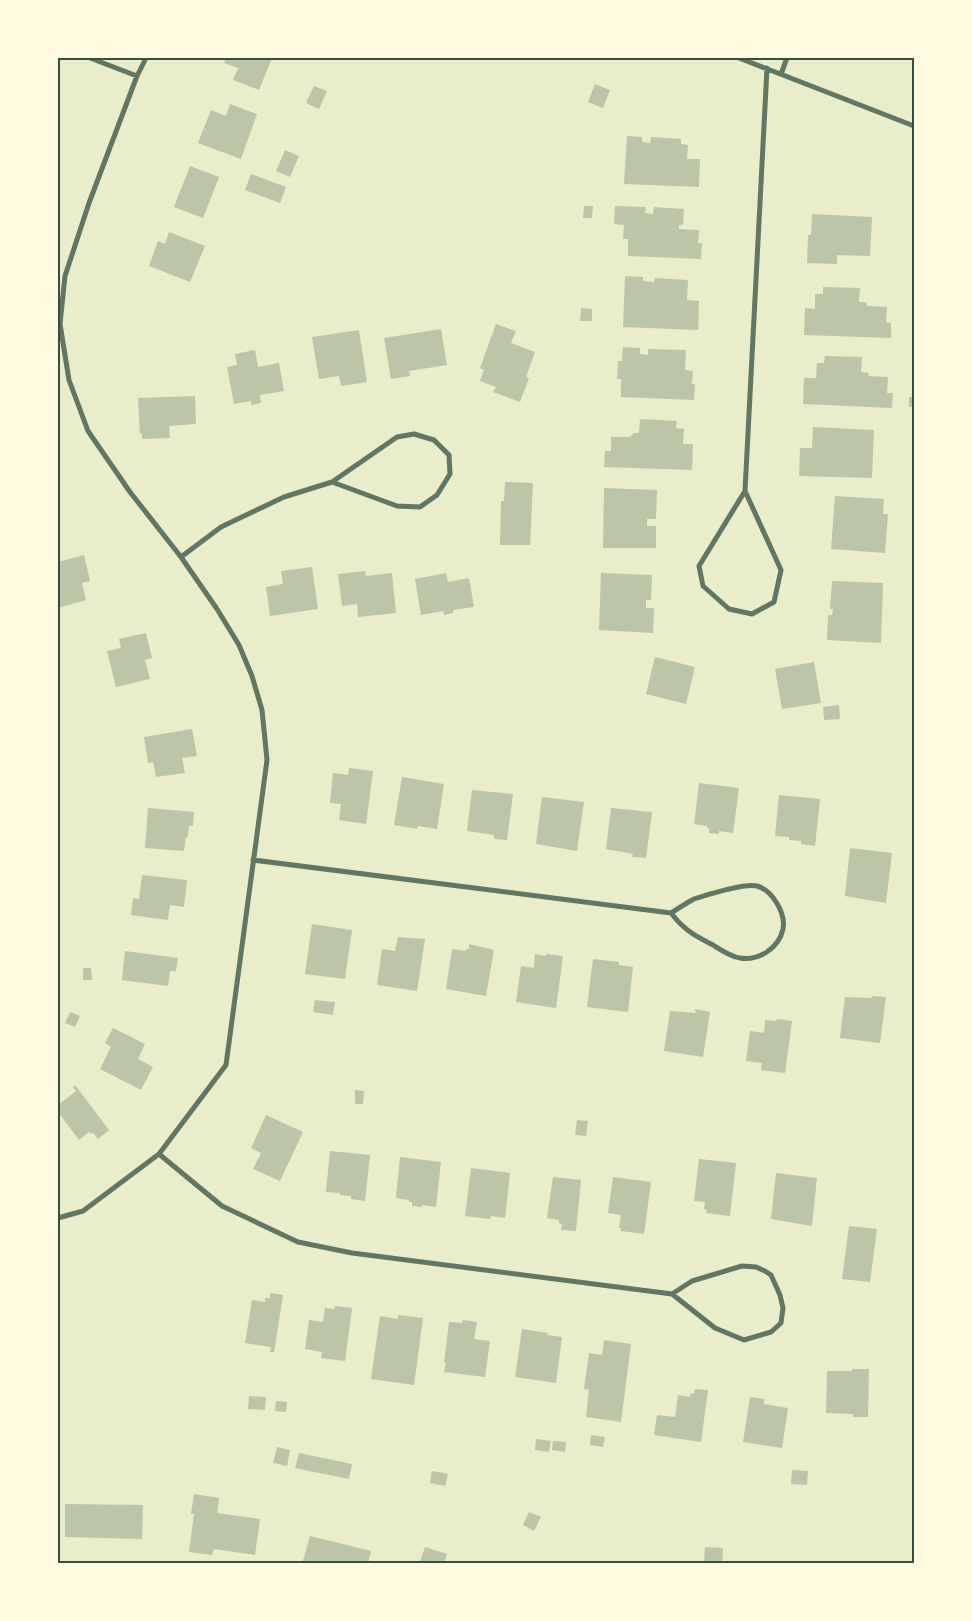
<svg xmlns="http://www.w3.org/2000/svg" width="972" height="1621" font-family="Overpass,sans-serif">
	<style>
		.building { fill: #bcc5a7 }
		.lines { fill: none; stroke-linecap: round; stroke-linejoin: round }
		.minor { stroke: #617663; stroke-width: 5 }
		.neatline { fill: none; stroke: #344e41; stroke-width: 2 }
	</style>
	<rect width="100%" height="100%" fill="#e9edc9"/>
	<path class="building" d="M226,58H272L259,90L233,80L238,68L224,63Z
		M595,84L610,90L603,108L588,102Z
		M314,86L327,91L319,109L306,103Z
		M230,104L257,114L241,159L198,143L211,110L226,116Z
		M627,136L642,137V142L650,143L651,137L681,139V144L688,145L687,159H700L699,187L624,184Z
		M285,150L299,156L290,177L276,171Z
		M190,166L219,177L203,218L174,207Z
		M251,174L286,187L280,203L245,190Z
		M584,206H593L592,218H583Z
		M615,206L646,207L645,213L653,214L654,207L684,209L683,225H679V229L699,230L698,243H702L701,259L628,256V239H623L624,225L614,224Z
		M812,214L872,217L870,256L837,255V264L807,263L808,235H811Z
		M169,232L205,246L190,282L149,266L158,241L165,244Z
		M625,276L643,277V281L654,282L655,278L688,280L687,300L699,301L698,330L623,327Z
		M823,287L860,288L859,302H865L868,306L887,307L886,322L891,323V338L804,335L805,308L815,309V294H823Z
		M581,308L592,309V321H580Z
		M496,324L516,331L511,343L535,352L526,377L529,378L520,402L493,392L496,387L480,381L484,370L480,368Z
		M441,329L447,365L409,371L410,376L391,379L384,338Z
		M359,330L367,382L341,386L339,376L319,379L312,337Z
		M623,347L640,348V354L648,355V349L686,350L685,370L693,371L692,384H695L694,400L621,397V379H617L618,361H622Z
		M255,350L258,367L279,363L284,391L260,395L261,403L251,405V401L234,404L227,367L237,365L235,354Z
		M825,356L862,357L861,372L869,373L868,376L888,377L887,393H893L892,408L803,404L804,378H816L817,363H824Z
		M195,396L196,424L169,426L170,438L142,439V433L140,434L138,398Z
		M909,397H914V407H909Z
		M640,419L677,421L676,428L684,429L683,444H693L692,470L604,467L605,451H611V437H630L634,433H639Z
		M813,427L874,430L872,478L799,476L800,448H812Z
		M505,482L533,483L530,545H500L501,501H504Z
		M604,488L657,490L656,519H647V526H656V548H603Z
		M835,496L884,499L883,514H888L885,553L831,549Z
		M84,555L90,581L82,583L86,600L58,608V562Z
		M312,567L318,609L270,616L266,587L283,584L281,571Z
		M365,571L366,576L392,573L396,613L358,617L357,604L342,606L338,574Z
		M446,573L448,582L469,578L474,607L453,610V613L444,615L443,611L421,615L415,579Z
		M601,573L652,575L651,600H646V608H654L653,633L599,630Z
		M832,581L883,583L881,643L827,640L828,615H832L833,609H830Z
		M146,633L152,658L145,660L150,679L116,687L107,651L121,648L119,639Z
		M655,657L695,667L686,704L646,694Z
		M814,662L821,703L782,709L775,669Z
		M839,705L840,719L824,720L823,707Z
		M192,729L197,756L182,758L185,773L156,777L153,762L148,763L144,737Z
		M349,768L373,771L366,824L339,820L341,804L330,803L333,773L348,775Z
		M402,777L444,784L437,829L418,826L417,829L394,825Z
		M699,783L739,788L733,833L719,831V834L709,833V828H707V826L694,824Z
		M472,790L513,794L507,840L494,839V835L467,831Z
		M779,795L820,799L815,846L801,844V841L789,840V837L775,836Z
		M542,797L584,802L577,851L536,844Z
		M148,808L194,812L193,826H189L188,837H186L184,851L145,848Z
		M611,808L652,812L646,858L632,857L633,854L606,849Z
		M850,848L892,853L886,903L845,896Z
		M142,875L187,880L184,907L170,905L168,920L131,915L133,898L139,899Z
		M312,924L352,930L345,979L305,974Z
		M398,937L425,939L417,991L377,985L382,949L395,951Z
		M469,944L494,950L486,996L446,989L452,949L466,951V949H469Z
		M125,951L178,958L176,971H170L168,986L122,980Z
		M535,954L546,956V954L563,956L556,1008L516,1002L521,966L534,968Z
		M593,959L619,962V965L633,967L628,1012L587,1007Z
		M83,968H91L92,980H83Z
		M872,996L886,997L880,1043L840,1038L845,997L872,998Z
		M315,1000L335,1002L333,1015L313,1012Z
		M695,1009L710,1012L703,1057L664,1051L670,1011L696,1013Z
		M70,1012L80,1016L75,1027L65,1023Z
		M777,1019L792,1021L785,1073L761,1070L762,1063L746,1061L750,1031L764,1033L765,1020L776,1021Z
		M113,1028L145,1044L138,1059L153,1067L141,1090L100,1069L111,1047L105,1043Z
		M75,1085L109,1130L98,1139L93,1133L91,1134L89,1132L79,1140L58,1112V1105L76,1091L73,1087Z
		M355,1090L364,1091L363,1104H355Z
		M266,1115L303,1132L280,1181L253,1169L261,1153L251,1148Z
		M577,1120L588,1121L586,1136L575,1135Z
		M330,1151L370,1155L365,1201L351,1199V1196L340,1195V1193L326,1192Z
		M400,1157L441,1162L436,1207L422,1205V1207L412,1206V1202H409V1200L396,1198Z
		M699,1159L736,1163L730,1216L706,1213L707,1210L704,1209L705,1202L694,1201Z
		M471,1168L510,1173L505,1218L491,1216L490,1219L465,1216Z
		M776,1173L817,1178L812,1226L771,1219Z
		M553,1177L581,1180L576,1231L561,1230L562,1224L559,1223V1220L547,1218Z
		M613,1177L651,1182L644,1234L621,1231V1228H619L621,1215L608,1213Z
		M849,1226L877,1229L870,1282L842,1279Z
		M270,1293L283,1295L274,1352H270L271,1347L245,1343L252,1300L265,1302V1298H270Z
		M335,1306L352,1308L345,1361L321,1358L322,1352L305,1349L309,1320L323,1322L325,1308L334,1309Z
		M398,1315L423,1318L414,1385L371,1379L380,1316L398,1319Z
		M463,1320L477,1322L474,1339L490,1341L485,1377L444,1372L446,1363H444L449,1322L462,1323Z
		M522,1329L548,1333L547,1335L562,1337L556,1383L515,1377Z
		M604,1340L631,1344L621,1422L586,1417L589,1390L584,1389L589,1353L602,1355Z
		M852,1369H869L868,1417H853V1414L826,1413L827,1371H852Z
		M695,1389L708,1390L701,1442L654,1435L657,1415L675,1417L678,1395L690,1397L691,1393L694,1394Z
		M249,1396L266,1397L265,1410L248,1409Z
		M750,1397L764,1399V1404L788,1408L782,1448L743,1442Z
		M276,1401L287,1402L286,1412L275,1411Z
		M591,1435L605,1437L603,1447L590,1445Z
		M536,1439L551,1441L549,1452L535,1450Z
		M553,1441L566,1442L565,1452L552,1450Z
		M277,1447L290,1450L287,1466L273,1463Z
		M299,1453L352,1464L349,1479L295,1468Z
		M792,1470L808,1471L807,1485L791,1484Z
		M432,1471L448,1474L445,1486L430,1483Z
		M194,1494L219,1498L217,1513L260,1519L255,1555L214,1549L212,1555L189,1552L194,1514H191Z
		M65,1504L143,1505L142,1539L65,1537Z
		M529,1512L541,1517L534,1531L523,1525Z
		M310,1536L371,1551L368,1564H302Z
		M425,1547L447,1554L444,1564H419Z
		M705,1547L723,1548L722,1564L704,1563Z"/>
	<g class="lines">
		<path class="minor" d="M90,58L137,76
			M739,58L914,126
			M781,74L787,58
			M745,491L699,566L703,586L729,609L752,614L774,602L781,570L745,491L767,68
			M181,557L221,527L284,497L332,482L397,506L420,507L437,495L450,474L449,455L434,440L414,434L397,437L332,482
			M253,860L671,913C678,909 686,903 694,899C706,895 745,883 757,886C772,890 786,913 783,929C779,948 759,961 740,958C731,957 721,950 713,945C704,940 692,935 684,927C679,923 675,918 671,913
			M159,1154L222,1206L298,1242L352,1253L672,1294L692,1281L742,1266L756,1267L765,1271L771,1275L780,1295L783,1308L781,1323L771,1332L744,1340L715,1328L672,1294
			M58,1218L83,1211L159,1154L226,1065L267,760L262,710L252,676L239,645L217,609L181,557L130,492L88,431L69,380L60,324L65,276L89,203L137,76L146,58"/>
	</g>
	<rect width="972" height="1621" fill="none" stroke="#fefae0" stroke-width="118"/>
	<rect x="59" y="59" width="854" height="1503" class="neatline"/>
</svg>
